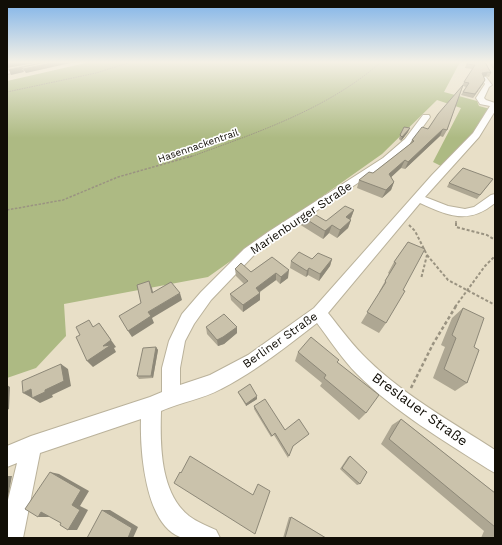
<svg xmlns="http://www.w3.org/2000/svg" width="502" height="545" font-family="'Work Sans',sans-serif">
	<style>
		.green { fill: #adba83 }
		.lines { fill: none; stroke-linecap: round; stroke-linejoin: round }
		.minor-casing { stroke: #bab29b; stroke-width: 2 }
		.path-far3 { stroke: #9a9381; stroke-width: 1; stroke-dasharray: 1.5 1; stroke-linecap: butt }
		.path-far2 { stroke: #9a9381; stroke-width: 1.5; stroke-dasharray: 2.5 1.5; stroke-linecap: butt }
		.path-far1 { stroke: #9a9381; stroke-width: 2; stroke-dasharray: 3 2; stroke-linecap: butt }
		.path { stroke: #9a9381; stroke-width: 2.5; stroke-dasharray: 3.5 2.5; stroke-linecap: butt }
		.minor { fill: #fff; fill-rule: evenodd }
		.wall { fill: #aea793 }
		.shaded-wall { fill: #8d8878 }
		.building { fill: #cac2ab; stroke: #8d8878 }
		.labels { text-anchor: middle; stroke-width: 3.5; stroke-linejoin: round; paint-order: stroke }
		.far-street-label { font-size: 10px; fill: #110e06; stroke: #fff }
		.street-label { font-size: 12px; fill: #110e06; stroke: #fff }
		.near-street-label { font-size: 14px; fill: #110e06; stroke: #fff }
	</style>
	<rect width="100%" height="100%" fill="#e8dfc7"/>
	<path class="green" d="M90,62H460L444,92L477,101L479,106L490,109L473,135L441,166L433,162L461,108L437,100L382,154L208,277L64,304L66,336L36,368L7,378V81Z"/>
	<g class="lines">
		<defs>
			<path id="minor" d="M47,62H57L7,74V70Z
				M482,77H486L492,85L489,87L484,98L486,100L495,103V111L479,137L425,197L448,206L465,209L474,207L491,195L495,194V203C468,225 449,216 420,203L328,313C341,329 353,346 368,360C405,396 452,422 495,450V473L488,469C443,440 395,412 357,374C342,359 330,340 317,323C286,347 256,371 221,389C203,399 181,402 161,411C160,445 160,493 189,516C197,522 207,526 216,530L220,538C210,538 189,541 180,537C145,524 140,450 141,419L40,453L23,538H7V504L17,463L7,467V446L31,436L150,397L162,392V368L169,341L182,314L201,292L244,249L268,232L383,158L405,139L423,115H429L430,117L411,143L389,162L276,238L254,255L211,300L194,324L185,341L180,368V385L210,375L248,355L314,308L432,175L473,133L490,106L480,104L476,98L485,84L481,78Z"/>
		</defs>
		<use href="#minor" class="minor-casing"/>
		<path class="path-far3" d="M7,92L96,73L131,62
			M190,157C256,133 328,109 381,62"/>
		<path class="path-far2" d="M7,210L63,200L118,177L192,156
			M456,221V224"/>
		<path class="path-far1" d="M456,223V227L487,235L495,240
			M409,225L415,231L427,255L421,279
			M427,255L448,280L495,305
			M455,307L485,266L495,256"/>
		<path class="path" d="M411,388L433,344L456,306"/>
		<use href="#minor" class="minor"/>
	</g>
	<path class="wall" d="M467,62H485L491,73L489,77L486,76H483L485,80L473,98L461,95L466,87L463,86L447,130L443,137L440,136L405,169L401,168L391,177L394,182L391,190L382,198L357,188L359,180L373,173L409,145L412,140L428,129L462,86L464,82L473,69L465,68Z
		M489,62H495V72Z
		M408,132L401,141L399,139L400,135Z
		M493,179L477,199L447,187L449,183Z
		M354,210L351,218L350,220H351L348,228L337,238L329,233L323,239L299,224L301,216L326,221Z
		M408,242L403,290L386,323L379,333L361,323L380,292H379L389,274L388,273L394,262Z
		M272,257L288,278L280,284L276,280L260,292V300L243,312L231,300L230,294L244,284L236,276L235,269L251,272Z
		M312,259H332L330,266L319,281L308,275L306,277L290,268L291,261Z
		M463,308L474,347L467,383L455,391L433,378L445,347L441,345L452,318Z
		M206,327L237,333L224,344L218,346L207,334Z
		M156,347L158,350L153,378L139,379L137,376Z
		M298,352L338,363L366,413L359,420L320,386L322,383L295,361Z
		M238,392L257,399L246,406L239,394Z
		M254,406L285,430L307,435L292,447L288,458L274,435L271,437L254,409Z
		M401,419L495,493V538H481L484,531L381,444L392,425Z
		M350,456L360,484L357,485L340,469L348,457Z
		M289,517H291L326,538H283Z"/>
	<path class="shaded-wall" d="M16,62H41L7,68V63Z
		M56,62H75L26,73L23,69Z
		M22,68L24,72L11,75L9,70Z
		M488,72L486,76L480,77L482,73Z
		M485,80L483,84L473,98L475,94Z
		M410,128L408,132L401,141L402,137Z
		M443,129L440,136L405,169L408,162Z
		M405,160L401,168L386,182L389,174Z
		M394,182L391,190L382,198L386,190Z
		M354,210L351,218L343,225L346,217Z
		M351,220L348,228L337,238L340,230Z
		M332,225L329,233L323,239L325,231Z
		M332,259L330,266L319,281L320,274Z
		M309,268L308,275L306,277L307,271Z
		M289,270L288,278L280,284L281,277Z
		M276,273V280L255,295L256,288Z
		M149,281L152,288L155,300L152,293Z
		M180,293L182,300L152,318L154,323L132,337L128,331L148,312Z
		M260,293V300L243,312V305Z
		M99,323L116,347L114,348L116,352L93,367L87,361L103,346Z
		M237,327V333L224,344L218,346L217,340Z
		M156,347L158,350L153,378L151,376Z
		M61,364L68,369L71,386L52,395L53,397L40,403L32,398Z
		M7,385L10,387L9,409L7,410Z
		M31,389L39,394L32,398L23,393Z
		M257,396V399L246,406V404Z
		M50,472L59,474L89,491L80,506L88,510L77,530H68L72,505Z
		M7,476H12L7,502Z
		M102,510H110L138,527L133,538H128Z
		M41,512H52L49,517H38Z"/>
	<path class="building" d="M7,62H16L7,63Z
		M46,62H56L23,69L22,68L9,70Z
		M468,62H485L491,73L488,72L482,73L485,80L475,94L463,92L469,83L464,82L475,65L467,64Z
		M463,85L447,130L443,129L408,162L405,160L389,174L394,182L386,190L359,180L369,172L373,173L414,141L412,140L422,127L428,129L438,114Z
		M404,127L410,128L402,137L400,135Z
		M463,168L493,179L480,195L449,183Z
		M345,206L354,210L346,217L351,220L340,230L332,225L325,231L301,216L309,211L326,221Z
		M408,242L425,249L403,290L405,291L386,323L367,312L386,282L385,281L396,263L394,262Z
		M299,252L312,259L318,253L332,259L320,274L309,268L307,271L291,261Z
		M272,257L289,270L281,277L276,273L256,288L260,293L243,305L230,294L248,281L235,269L241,263L251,272Z
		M149,281L152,293L171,282L180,293L148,312L151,316L128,331L119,316L141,303L137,285Z
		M463,308L484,318L474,347L479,350L467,383L444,369L456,338L452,335Z
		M224,314L237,327L223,337L217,340L206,327Z
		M89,320L93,327L99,323L111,340L103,346L111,345L87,361L76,337L80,335L76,327Z
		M311,337L339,360L337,362L379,395L366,413L324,378L326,375L298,352Z
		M156,347L151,376H137L143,348Z
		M61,364L64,381L45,390V392L32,398L31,389L23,393L22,381Z
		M250,384L257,396L246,404L238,392Z
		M265,399L285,430L299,419L309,434L293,446L289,456L275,433L272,436L254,406Z
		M401,419L495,493V527L389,439Z
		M190,456L253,495L258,484L270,491L255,534L174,483L180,472L181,473Z
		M350,456L367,472L360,484L342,468Z
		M50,472L81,490L72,505L80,510L68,530L60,525L61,523L41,512L38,517L25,509Z
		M102,510L132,528L128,538H87Z
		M291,517L326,538H285Z"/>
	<linearGradient id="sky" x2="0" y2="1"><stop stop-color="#7fb3e9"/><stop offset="0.45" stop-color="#f5f1e6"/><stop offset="1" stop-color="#f5f1e6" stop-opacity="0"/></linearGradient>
	<rect width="502" height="138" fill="url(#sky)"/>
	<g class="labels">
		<g class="far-street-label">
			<text transform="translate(198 145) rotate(-19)" y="4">Hasennackentrail</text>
		</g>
		<g class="street-label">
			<text transform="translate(301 218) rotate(-34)" y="4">Marienburger Straße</text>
			<text transform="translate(280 340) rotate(-35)" y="4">Berliner Straße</text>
		</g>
		<g class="near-street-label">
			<text transform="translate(420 409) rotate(36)" y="5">Breslauer Straße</text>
		</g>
	</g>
	<rect width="502" height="545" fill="none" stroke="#110e06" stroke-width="16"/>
</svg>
